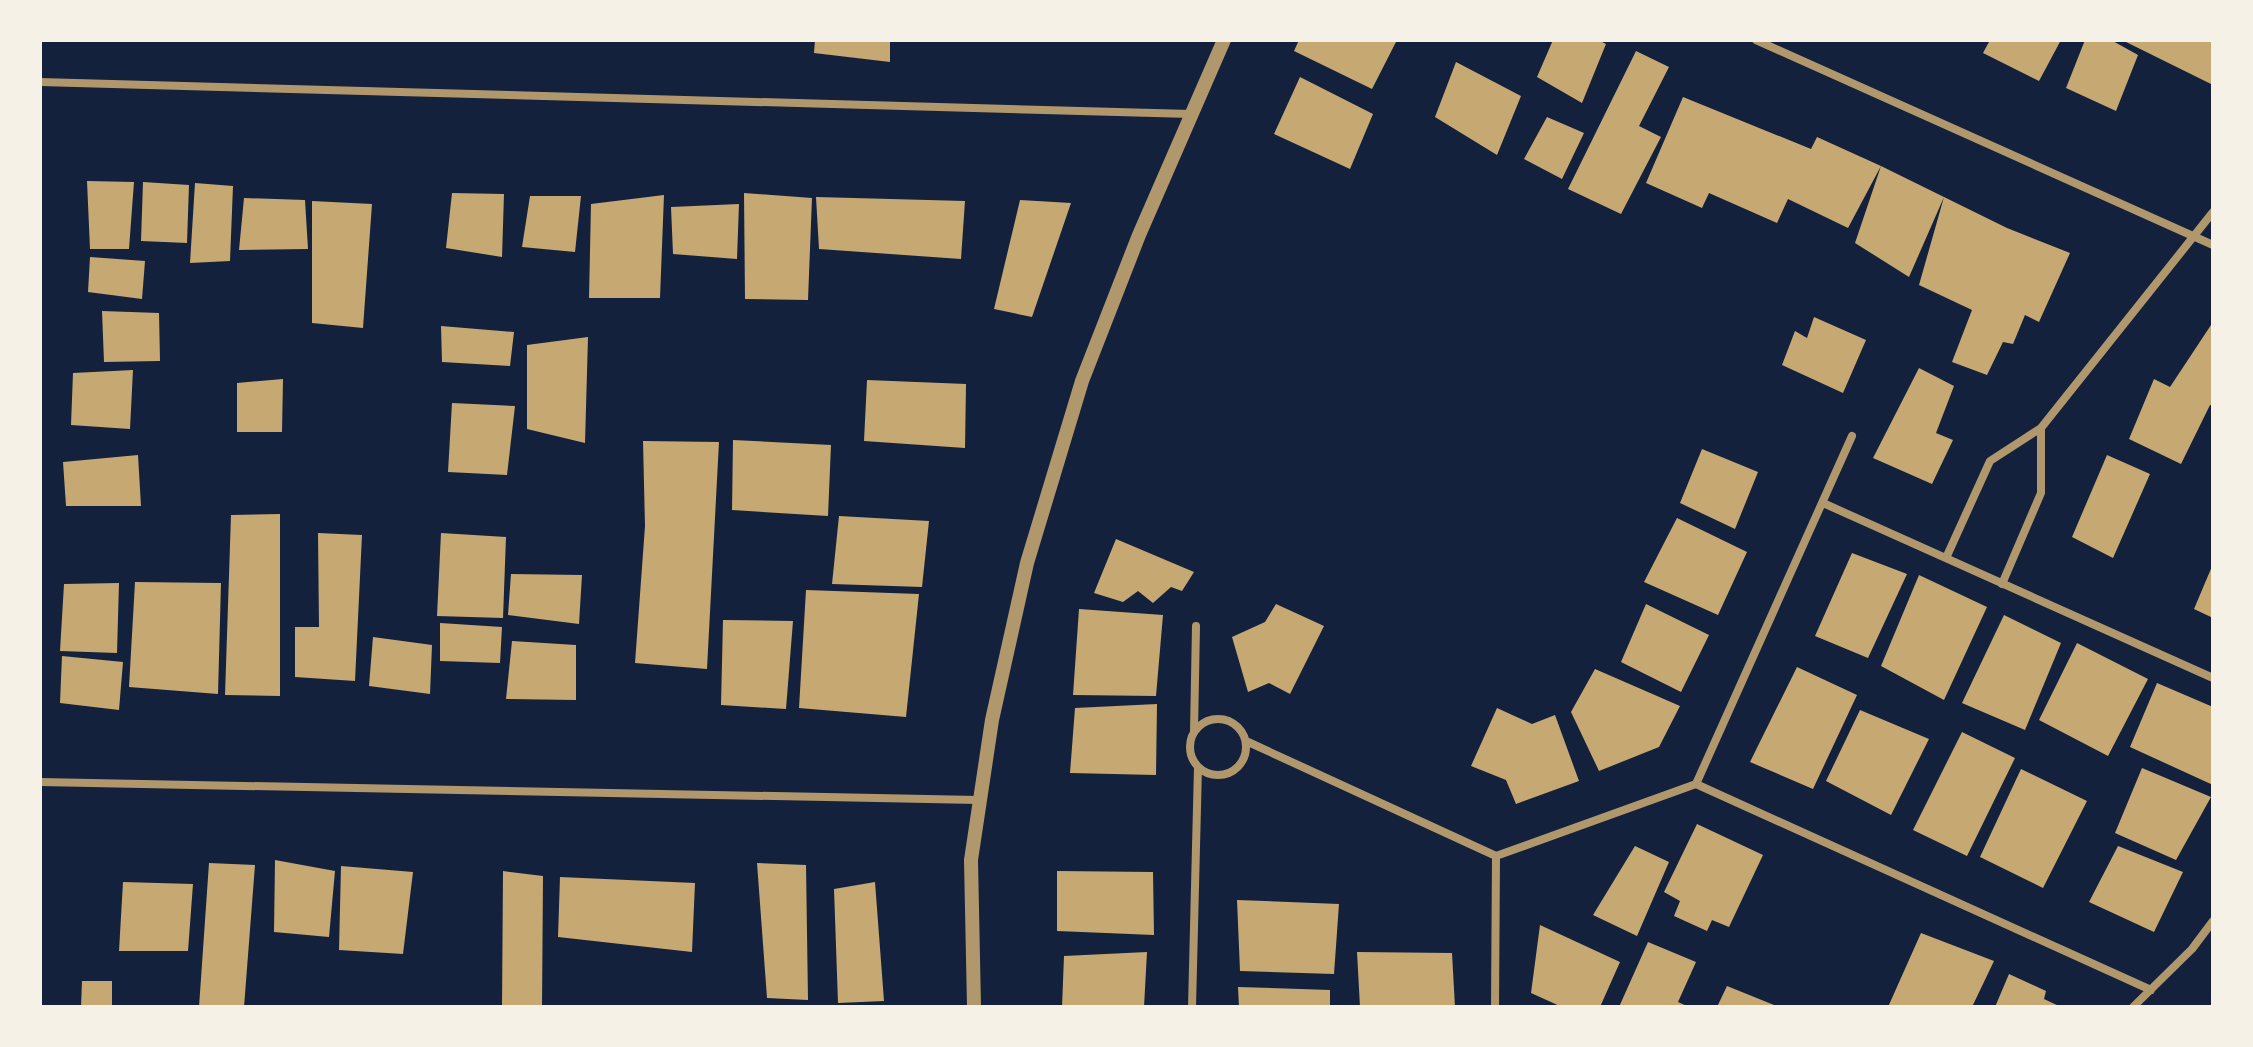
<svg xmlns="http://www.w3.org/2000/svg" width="2253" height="1047" font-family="'Asap Condensed',sans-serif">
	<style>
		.building { fill: #c6a872 }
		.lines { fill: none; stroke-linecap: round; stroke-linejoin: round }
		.minor { stroke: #b1986c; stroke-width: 8 }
		.tertiary { stroke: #b1986c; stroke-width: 14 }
	</style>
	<rect width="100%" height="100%" fill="#14213d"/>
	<path class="building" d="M815,40H890V62L814,53Z
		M1299,40H1397L1372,89L1294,51Z
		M1553,40H1598L1606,44L1582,103L1537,77Z
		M1990,40H2061L2039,81L1983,53Z
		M2085,40H2111L2138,55L2116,111L2066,88Z
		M2122,40H2213V85Z
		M1636,51L1669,67L1639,126L1661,137L1621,214L1568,189Z
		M1456,62L1521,96L1497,155L1435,117Z
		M1300,77L1373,114L1350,169L1274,134Z
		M1683,97L1811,149L1817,137L1881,166L1848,228L1788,199L1777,223L1709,193L1702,208L1646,183Z
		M1547,117L1584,133L1562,179L1524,159Z
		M1881,166L2007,228L2070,253L2039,322L2025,315L2013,344L2003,342L1987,375L1952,362L1972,310L1919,285L1944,197L1909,277L1855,243Z
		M87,181L134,182L129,249H90Z
		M143,182L189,185L187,243L141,241Z
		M195,183L233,186L230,261L190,263Z
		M452,193L504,194L502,257L446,248Z
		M744,193L812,198L808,300L745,299Z
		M664,195L660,298H589L591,204Z
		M530,196H581L575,252L522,247Z
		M816,197L965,201L961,259L819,249Z
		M244,198L305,200L308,249L239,250Z
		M1020,200L1071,203L1032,317L994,309Z
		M312,201L372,204L363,328L312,323Z
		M739,204L737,259L673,254L671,207Z
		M90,257L145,261L142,299L88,292Z
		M102,311L159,313L160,361L104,362Z
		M1814,317L1866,340L1843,393L1782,365L1795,331L1807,338Z
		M2213,322V406L2210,405L2181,464L2129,439L2154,379L2170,387Z
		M441,326L514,332L510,366L442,362Z
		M588,337L585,443L527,429V345Z
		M1919,368L1954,386L1936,433L1953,440L1932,484L1873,458Z
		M133,370L130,429L71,425L73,373Z
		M283,379L282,432H237V383Z
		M867,380L966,384L965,448L864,441Z
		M452,403L515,406L507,475L448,472Z
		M733,440L831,445L828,516L732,510Z
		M643,441L719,442L707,669L635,663L645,526Z
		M1702,449L1758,472L1735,529L1680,503Z
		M138,455L141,506H66L63,462Z
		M2107,455L2150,474L2113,558L2072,537Z
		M280,514V696L225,695L231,515Z
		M839,516L929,521L922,587L832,584Z
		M1677,518L1747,552L1718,615L1644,582Z
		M318,533L362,535L355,681L295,677V627H319Z
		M441,533L506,537L503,618L437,616Z
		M1116,539L1194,572L1182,591L1171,587L1153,603L1138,591L1123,602L1094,593Z
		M1852,553L1907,574L1868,658L1815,636Z
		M2213,564V618L2194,609Z
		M511,574L582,575L579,624L508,615Z
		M1919,575L1987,607L1944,700L1881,666Z
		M135,582L221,583L218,694L129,687Z
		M119,583L117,653L60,651L64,584Z
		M806,590L919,594L906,717L799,708Z
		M1276,604L1324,626L1290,694L1269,683L1248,692L1232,637L1265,622Z
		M1646,604L1709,635L1681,692L1621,662Z
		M1079,609L1163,615L1156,696L1073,695Z
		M2004,615L2061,643L2025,730L1962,703Z
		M723,620L793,621L786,709L721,705Z
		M440,623L502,627L500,663L440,661Z
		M373,637L432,645L430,694L369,686Z
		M512,641L576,645V700L506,699Z
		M2077,643L2148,679L2108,756L2039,720Z
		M62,656L123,662L119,710L60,703Z
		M1797,667L1857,695L1813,789L1750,762Z
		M1595,669L1680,706L1659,747L1599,771L1571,712Z
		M2157,683L2213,707V785L2130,747Z
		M1157,704L1156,775L1070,773L1075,708Z
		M1497,708L1532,724L1555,715L1579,781L1516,804L1506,780L1471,766Z
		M1860,710L1929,739L1891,815L1826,781Z
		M1962,732L2015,758L1967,856L1913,830Z
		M2142,768L2211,797L2176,860L2115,833Z
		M2021,769L2087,801L2043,888L1980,857Z
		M1697,824L1763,855L1729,927L1712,920L1707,931L1674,916L1680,901L1664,892Z
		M1635,846L1669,862L1637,936L1593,915Z
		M2118,846L2183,872L2154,932L2089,902Z
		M275,860L335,871L329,937L274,932Z
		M209,863L255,865L244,1007H199Z
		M757,863L806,865L808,1000L767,998Z
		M341,866L413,872L403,954L339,950Z
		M503,871L543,876L542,1007H502Z
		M1057,871L1153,872L1154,935L1057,931Z
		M560,877L695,883L692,952L558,937Z
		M123,882L193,884L188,951H119Z
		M875,882L884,1001L838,1003L834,889Z
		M1237,900L1339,904L1334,974L1240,971Z
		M1540,925L1620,962L1600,1007H1562L1531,993Z
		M1921,933L1994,961L1972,1007H1888Z
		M1648,942L1696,962L1678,1002L1689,1007H1619Z
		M1147,952L1144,1007H1062L1064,956Z
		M1357,952L1452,953L1455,1007H1360Z
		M2009,974L2046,991L2044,999L2061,1007H1995Z
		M82,981H112V1007H81Z
		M1727,986L1779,1007H1717Z
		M1238,987L1330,990V1007H1239Z"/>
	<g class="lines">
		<path class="minor" d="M1756,40L2213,245
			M40,82L1191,114
			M1823,503L2213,678
			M1946,558L1990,461L2041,428L2213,212
			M2002,584L2041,493V428
			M1190 747a28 28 0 1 1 56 0a28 28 0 1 1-56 0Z
			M1194,732L1196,626
			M1246,741L1496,856L1696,784L1852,436
			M40,782L978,800
			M1696,784L2151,990
			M1192,1007L1198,767
			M1495,1007L1496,856
			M2133,1007L2192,949L2213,921"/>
		<path class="tertiary" d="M974,1007L971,860L992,720L1027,563L1082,381L1139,235L1224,40"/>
	</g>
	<rect width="2253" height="1047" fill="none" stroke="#f6f1e7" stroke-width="84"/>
</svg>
